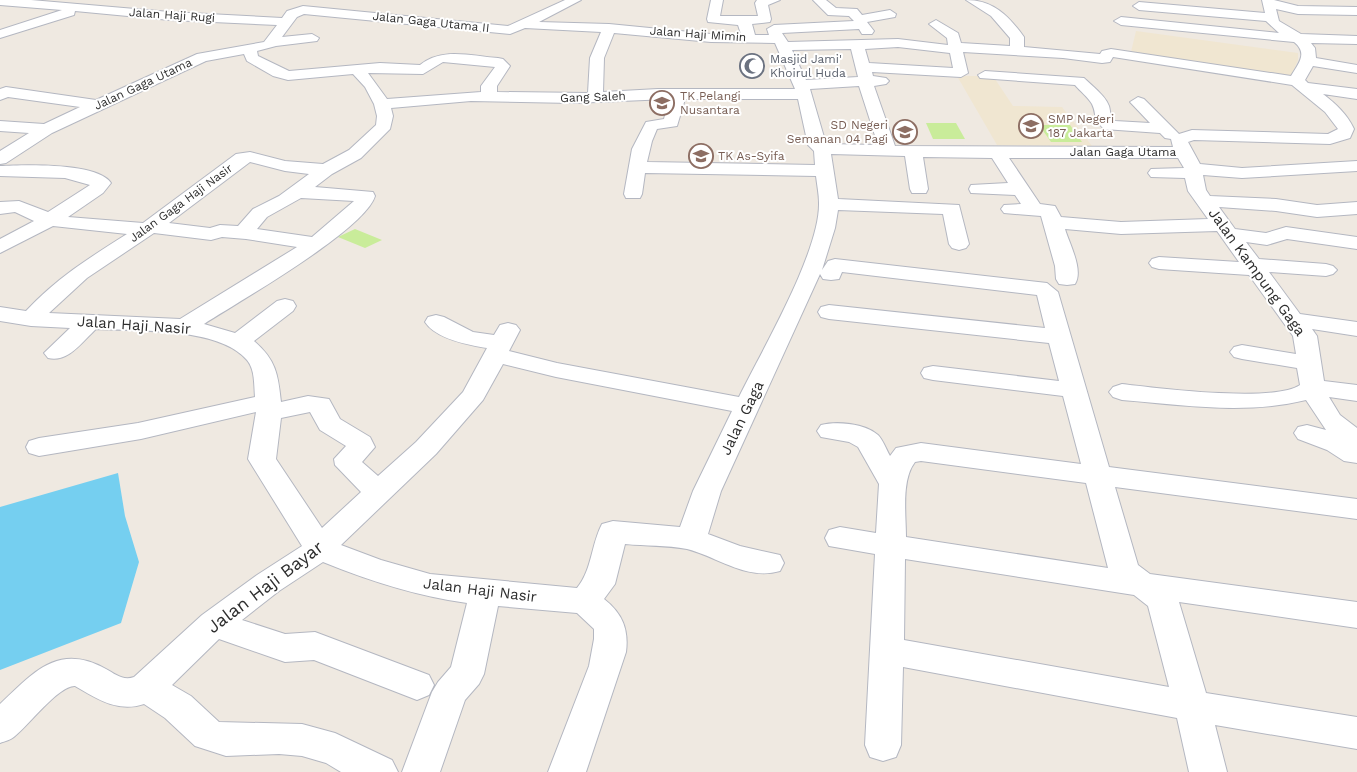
<svg xmlns="http://www.w3.org/2000/svg" width="1357" height="772" font-family="'Work Sans',sans-serif">
	<style>
		.education { fill: #f0e6d1 }
		.pitch { fill: #c9ec9a }
		.water { fill: #75cff0 }
		.lines { fill: none; stroke-linecap: round; stroke-linejoin: round }
		.street-casing { stroke: #b4b7c1; stroke-width: 2 }
		.street { fill: #fff; fill-rule: evenodd }
		.labels { text-anchor: middle; stroke-width: 4; stroke-linejoin: round; paint-order: stroke }
		.far-street-label { font-size: 12px; fill: #2e2e2e; stroke: #fff }
		.far-worship-label { font-size: 12px; fill: #5b616d; stroke: #fff; text-anchor: start }
		.far-education-label { font-size: 12px; fill: #785e54; stroke: #fff; text-anchor: start }
		.street-label { font-size: 15px; fill: #2e2e2e; stroke: #fff }
		.near-street-label { font-size: 18px; fill: #2e2e2e; stroke: #fff }
	</style>
	<rect width="100%" height="100%" fill="#efe9e1"/>
	<path class="education" d="M1136,31L1298,53V60L1290,79L1130,56Z
		M957,76H993L1013,106L1062,107L1092,146L997,145Z"/>
	<path class="pitch" d="M926,123H956L965,139H933Z
		M1039,125H1070L1082,142H1051Z
		M355,229L382,240L365,248L338,237Z"/>
	<path class="water" d="M118,473L125,516L139,562L121,623L0,670V507Z"/>
	<g class="lines">
		<defs>
			<path id="street" d="M0,0H31L170,12L282,18L287,11L303,6L508,26L565,0H581L539,22L609,24L711,34H741L738,25L708,22L707,19L711,0H723L720,16H758L755,3L757,0H780L768,5L771,19L770,22L752,24L755,35H769L767,29L774,25L854,21L849,16L828,15L813,0H826L836,8L857,9L862,15L890,10L896,14L895,17L867,22L874,31L872,34H862L859,29L782,33L788,42L898,39L948,45L947,38L929,24L936,20L958,33L961,43L1010,46V38L991,16L966,0C993,0 1008,15 1024,37V47L1100,54L1102,51L1111,49L1291,76C1299,63 1308,53 1294,42L1121,25L1114,21L1121,17L1279,33L1266,21L1139,10L1133,6L1139,2L1265,13L1262,0H1274L1298,6L1357,7V15L1298,14L1276,9L1279,21L1301,34L1357,36V44L1311,43L1315,48L1316,58L1357,65V73L1313,66L1305,80L1308,83L1357,89V99L1323,94C1336,104 1347,114 1354,129L1350,138L1330,144L1194,140L1188,142L1200,164L1242,168L1357,161V171L1242,178L1203,175L1206,190L1210,196L1276,199L1317,205L1357,202V214L1317,217L1276,211L1219,207L1235,229L1266,233L1286,227L1357,237V249L1287,239L1267,245L1246,242L1259,259L1326,264L1333,266L1337,270L1333,274L1326,276L1269,272L1300,314L1357,322V336L1312,329L1317,336L1324,381L1357,385V401L1329,397L1340,415L1357,428V463L1344,461L1327,450L1298,439L1294,433L1298,427L1307,425L1326,430L1306,400C1245,415 1183,405 1122,400L1113,397L1109,392L1113,387L1122,384C1157,388 1273,403 1300,385L1297,368L1242,359L1234,357L1230,352L1234,347L1242,345L1296,354L1293,336L1249,275L1159,269L1152,267L1149,263L1152,259L1159,257L1239,262L1217,231L1121,234L1065,229C1069,243 1084,270 1075,284L1067,285L1059,284L1056,279L1055,266L1041,216L1004,213L1001,209L1004,205L1021,204L1015,195L971,193L969,189L971,185L1008,183L992,158L923,157L928,189L926,193H912L910,189L905,156L831,154L838,199L959,205L969,244L966,248L959,250L952,248L949,244L943,214L838,210L835,228L822,270L828,261L835,259L1047,283L1058,292L1109,467L1357,499V519L1115,487L1138,565L1150,574L1357,602V628L1179,602L1206,693L1357,717V749L1215,725L1227,772H1189L1177,718L903,667L901,745L896,757L883,761L870,757L865,745L875,554L829,546L825,538L829,530L840,527L876,533L879,484L858,447L849,442L821,437L817,431L821,425C836,421 865,423 878,435C883,440 886,449 890,456L896,448L921,443L1081,464L1063,396L933,380L924,378L921,373L924,368L933,366L1059,381L1049,343L829,319L821,317L818,312L821,307L829,305L1045,328L1037,295L842,272L839,279L831,280L823,279L820,274L721,491L708,534L740,546L780,555L784,563L780,571C747,581 718,557 687,549C667,545 645,546 625,544L615,584L604,599C622,613 629,629 626,652L586,772H548L589,666L594,639V629L577,613L498,606L484,674L479,684L465,700L440,772H402L432,692L438,682L451,667L467,603C416,596 370,581 323,562L279,591L242,620L285,634L315,632L429,675L434,685L429,695L417,700L314,660L285,662L219,639L172,685L191,696L219,722L302,724L335,733L392,760L398,772H341L326,763L302,756L279,754L226,756L195,746L165,718L144,704C118,713 97,699 75,686C59,685 28,726 15,736C11,740 5,741 0,743V704C33,673 58,642 106,669C115,674 123,681 134,677L202,615L257,575L302,546L248,459L256,412L141,439L39,456L29,453L26,447L29,441L39,438L138,423L255,397C254,385 255,369 247,360C219,327 137,331 96,329C82,342 68,363 48,358L44,353L70,328L31,326L0,321V307L26,311C57,278 89,258 127,234L53,226L0,253V239L34,221L15,212L0,214V202L19,201L48,212L90,185L65,178L0,176V166C24,165 97,162 111,183L103,193L68,217L143,223L236,154L250,152L285,161L323,164L349,150L376,125L377,116L374,104L365,87L353,74L288,80L273,76L247,61L244,54L206,61L52,133L6,163L0,164V151L29,133L0,131V121L44,124L80,107L8,97L0,100V89L6,87L96,100L197,54L264,42L277,25L170,20L75,11L74,15L0,38V30L62,10L0,5ZM304,14L510,34L525,28L601,32L590,58L588,93L497,92V86L510,66L503,59L498,58C471,56 442,47 420,65L380,63L289,71L258,56L257,51L276,46L317,41L319,38L312,34L282,37L297,17ZM614,33L711,42L775,43L795,89H658L603,92L604,58ZM898,47L950,53L953,68L869,63L865,49ZM851,49L858,77L806,80L792,50ZM963,52L1063,58L1102,63L1110,62L1113,57L1292,85L1325,112L1338,129L1328,134L1192,130L1179,134L1144,99L1138,97L1130,102L1150,123L1115,121C1109,116 1111,113 1109,106C1105,95 1092,86 1084,78L985,71L978,75L980,78L1075,85C1080,91 1088,97 1092,104C1098,117 1091,116 1104,129L1160,133L1165,138L1171,139L1173,147L895,146L874,86L886,84L889,81L886,78L873,76L872,72L961,77L968,73ZM443,62L495,67L481,86V92L387,99L368,73L423,74ZM859,86L878,145L826,144L810,89ZM669,99L664,119L646,122L632,149L624,194L626,198H640L642,194L645,173L816,176C817,185 819,194 819,203C820,252 762,350 739,397L557,363L509,351L520,330L516,325L508,323L500,325L494,335L473,332L444,317L436,315L428,317L425,322C436,339 468,345 487,348L463,392L416,442L378,476L362,462L375,447L370,437L340,419L329,399L308,396L281,402C278,374 276,360 254,341L293,311L296,306L293,301L285,299L277,301L235,333L204,324C238,302 365,230 375,196L373,192L315,187L332,174L361,158L390,129L393,116L391,108L471,101L573,103ZM685,99H798L808,145L814,151L815,165L647,162L652,141L657,129L677,126ZM1009,158H1178L1184,168L1151,169L1148,173L1151,177L1185,178L1188,191L1208,219L1121,222L1061,217L1055,206L1040,204ZM250,162L285,171L309,174L279,196L253,209L238,226L220,225L210,228L169,223ZM301,198L354,201L312,237L257,229L267,217ZM154,233L211,240L222,237L246,239L297,247L180,319L49,313L87,278ZM503,364L556,377L732,411L693,491L680,527L613,521L602,524C591,545 592,570 577,588L430,574L381,560L341,545L436,454L483,400ZM310,412L320,430L346,446L334,459L335,465L361,492L322,528L276,459L281,418ZM921,461L1086,483L1108,568L906,537C906,515 901,480 915,462ZM905,559L1134,595L1148,606L1169,687L904,640Z"/>
		</defs>
		<use href="#street" class="street-casing"/>
		<use href="#street" class="street"/>
	</g>
	<defs>
		<symbol id="mosque-ring" viewBox="-11 -11 22 22"><circle r="9.5" fill="#fff" stroke="#6b7280" stroke-width="1.5"/><path d="M3.5-4.9A6 6 0 1 0 3.5 4.9A5 5 0 1 1 3.5-4.9Z" fill="#6b7280"/></symbol>
		<symbol id="school-ring" viewBox="-11 -11 22 22"><circle r="9.5" fill="#fff" stroke="#8d6e63" stroke-width="1.5"/><path d="M0-5L7-2L0 1L-7-2ZM-4 1L0 2.5L4 1V4Q0 6-4 4Z" fill="#8d6e63"/></symbol>
	</defs>
	<g fill-rule="evenodd">
		<use href="#mosque-ring" x="738" y="52" width="28" height="28"/>
		<use href="#school-ring" x="648" y="89" width="28" height="28"/>
		<use href="#school-ring" x="1017" y="112" width="28" height="28"/>
		<use href="#school-ring" x="891" y="118" width="28" height="28"/>
		<use href="#school-ring" x="687" y="142" width="28" height="28"/>
	</g>
	<g class="labels">
		<g class="far-street-label">
			<text transform="translate(172 15) rotate(4)" y="4">Jalan Haji Rugi</text>
			<text transform="translate(431 22) rotate(6)" y="4">Jalan Gaga Utama II</text>
			<text transform="translate(698 34) rotate(4)" y="4">Jalan Haji Mimin</text>
			<text transform="translate(143 84) rotate(-25)" y="4">Jalan Gaga Utama</text>
			<text transform="translate(593 97) rotate(-2)" y="4">Gang Saleh</text>
			<text x="1123" y="156">Jalan Gaga Utama</text>
			<text transform="translate(181 203) rotate(-36)" y="4">Jalan Gaga Haji Nasir</text>
		</g>
		<g class="far-worship-label">
			<text x="770" y="63">Masjid Jami'<tspan x="770" dy="14">Khoirul Huda</tspan></text>
		</g>
		<g class="far-education-label">
			<text x="680" y="100">TK Pelangi<tspan x="680" dy="14">Nusantara</tspan></text>
			<text x="1048" y="123">SMP Negeri<tspan x="1048" dy="14">187 Jakarta</tspan></text>
			<text x="888" y="129" text-anchor="end">SD Negeri<tspan x="888" dy="14">Semanan 04 Pagi</tspan></text>
			<text x="718" y="160">TK As-Syifa</text>
		</g>
		<g class="street-label">
			<text transform="translate(1257 272) rotate(54)" y="5">Jalan Kampung Gaga</text>
			<text transform="translate(134 325) rotate(4)" y="5">Jalan Haji Nasir</text>
			<text transform="translate(742 418) rotate(-64)" y="5">Jalan Gaga</text>
			<text transform="translate(480 590) rotate(7)" y="5">Jalan Haji Nasir</text>
		</g>
		<g class="near-street-label">
			<text transform="translate(265 587) rotate(-37)" y="6">Jalan Haji Bayar</text>
		</g>
	</g>
</svg>
